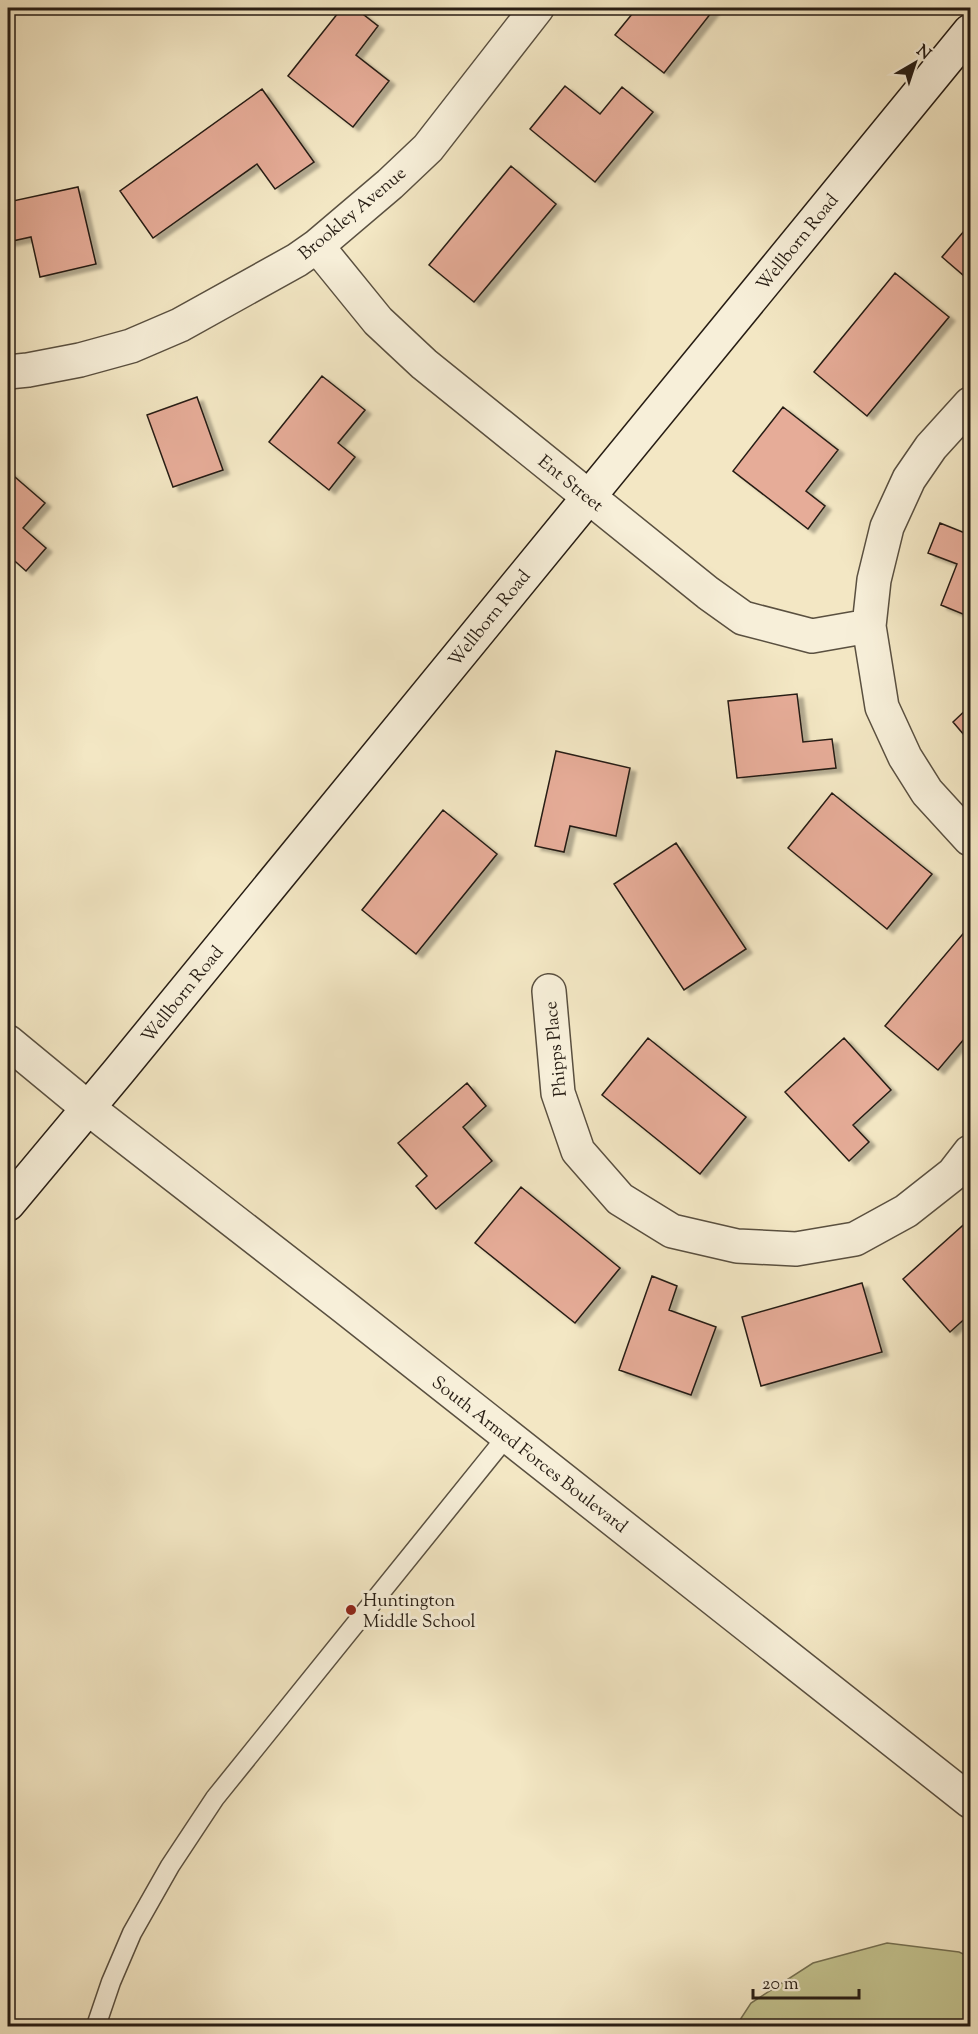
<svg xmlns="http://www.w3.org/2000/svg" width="978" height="2034" font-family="'Sorts Mill Goudy',serif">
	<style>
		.green { fill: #c3c38f; stroke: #757052; stroke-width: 1.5 }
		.building { fill: #e6ac98; stroke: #271d14; stroke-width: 1.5; filter: url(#shadow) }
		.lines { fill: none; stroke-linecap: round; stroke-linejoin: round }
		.lane-casing { stroke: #5a5040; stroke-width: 21 }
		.street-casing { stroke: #5a5040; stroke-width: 36 }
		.secondary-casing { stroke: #271d14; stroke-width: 36 }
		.lane { stroke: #f7efd9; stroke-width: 18 }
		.street { stroke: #f7efd9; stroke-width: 33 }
		.secondary { stroke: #f7efd9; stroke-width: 33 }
		.poi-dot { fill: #8f2418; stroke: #f7efd9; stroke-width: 2 }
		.labels { text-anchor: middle; stroke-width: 6; stroke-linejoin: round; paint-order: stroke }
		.street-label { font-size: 18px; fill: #271d14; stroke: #f7efd9 }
		.poi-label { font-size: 18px; fill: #271d14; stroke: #f7efd9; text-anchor: start }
	</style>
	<defs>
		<filter id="shadow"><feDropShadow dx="6" dy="4" stdDeviation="1.5" flood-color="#0004"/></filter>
	</defs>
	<rect width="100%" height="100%" fill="#f3e7c4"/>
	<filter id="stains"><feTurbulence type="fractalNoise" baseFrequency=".00333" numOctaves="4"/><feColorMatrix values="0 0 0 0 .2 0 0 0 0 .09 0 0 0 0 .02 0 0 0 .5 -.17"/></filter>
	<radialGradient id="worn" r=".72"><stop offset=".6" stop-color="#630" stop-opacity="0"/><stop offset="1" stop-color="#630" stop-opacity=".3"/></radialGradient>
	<path class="green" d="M887,1943L959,1952L970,1957V2026H736L751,2003L813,1963Z"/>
	<path class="building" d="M342,8H355L378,26L356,55L389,81L353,127L288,76Z
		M637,8H715L664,73L615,35Z
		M565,86L600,114L622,87L653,112L595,182L530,129Z
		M262,89L314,162L275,189L257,164L153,238L120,191Z
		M511,166L556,204L474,302L429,265Z
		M78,187L96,264L40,277L31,237L8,242V202Z
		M970,224V281L942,257Z
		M895,273L949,317L867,416L814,372Z
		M322,376L365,410L338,443L355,457L329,490L269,442Z
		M197,397L223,470L173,487L147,415Z
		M783,407L838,450L806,491L825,506L808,529L733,471Z
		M8,471L45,503L23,528L46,548L26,571L8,555Z
		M940,523L970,535V617L941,605L957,564L928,553Z
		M797,694L803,742L832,739L836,768L737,778L728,701Z
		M970,706V742L953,722Z
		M556,751L630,768L616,836L570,826L564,852L535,846Z
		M832,793L932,874L887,929L788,848Z
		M443,810L497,854L416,954L362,910Z
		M676,843L746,949L684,990L614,884Z
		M967,929L970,932V1032L938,1070L885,1026Z
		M648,1038L746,1117L700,1174L602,1095Z
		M844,1038L891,1090L853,1125L869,1142L849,1161L785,1092Z
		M467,1083L486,1106L463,1127L492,1161L436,1209L416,1186L427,1176L398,1143Z
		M521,1187L620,1268L575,1323L475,1243Z
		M970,1219V1314L950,1332L903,1279Z
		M652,1276L677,1286L669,1310L716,1327L691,1395L619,1370Z
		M862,1283L882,1352L761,1386L742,1317Z"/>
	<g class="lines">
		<defs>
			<path id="lane" d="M96,2026L111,1982L132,1933L170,1866L215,1798L507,1436"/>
			<path id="street" d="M317,246L378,321L424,364L708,593L743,618L812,636L869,626
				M8,372L28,370L80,360L131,346L180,325L297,260L317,246L390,184L428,148L537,8
				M970,404L931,447L909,479L887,527L874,580L869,626L882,707L905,757L927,792L970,839
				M549,991L558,1093L578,1151L620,1199L672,1231L737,1246L796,1249L855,1239L906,1211L953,1174L970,1152
				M8,1042L88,1108L343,1306L970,1801"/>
			<path id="secondary" d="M8,1204L119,1071L970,31"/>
		</defs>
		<use href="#lane" class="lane-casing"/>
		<use href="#street" class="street-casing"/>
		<use href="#secondary" class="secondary-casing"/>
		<use href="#lane" class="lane"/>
		<use href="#street" class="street"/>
		<use href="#secondary" class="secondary"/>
	</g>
	<circle class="poi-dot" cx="351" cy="1610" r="6"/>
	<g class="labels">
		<g class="street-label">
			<text transform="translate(352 213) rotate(-40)" y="6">Brookley Avenue</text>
			<text transform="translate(797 242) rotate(-51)" y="6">Wellborn Road</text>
			<text transform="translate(571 483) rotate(39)" y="6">Ent Street</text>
			<text transform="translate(489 618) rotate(-51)" y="6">Wellborn Road</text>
			<text transform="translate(182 994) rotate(-51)" y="6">Wellborn Road</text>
			<text transform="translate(555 1049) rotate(-96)" y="6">Phipps Place</text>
			<text transform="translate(530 1454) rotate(38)" y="6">South Armed Forces Boulevard</text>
		</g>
		<g class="poi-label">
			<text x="363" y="1606">Huntington<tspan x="363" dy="21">Middle School</tspan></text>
		</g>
	</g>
	<rect width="978" height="2034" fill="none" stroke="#f3e7c4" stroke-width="30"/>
	<rect x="9" y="9" width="960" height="2016" fill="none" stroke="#271d14" stroke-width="3"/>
	<rect x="15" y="15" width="948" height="2004" fill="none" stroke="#271d14" stroke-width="1.5"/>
	<g transform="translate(915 63) rotate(39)" stroke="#f7efd9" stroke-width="4.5" paint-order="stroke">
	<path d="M0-4.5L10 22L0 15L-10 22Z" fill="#271d14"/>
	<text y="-9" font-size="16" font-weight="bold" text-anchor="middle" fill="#271d14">N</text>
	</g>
	<path d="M753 1989v9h106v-9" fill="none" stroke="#271d14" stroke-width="3"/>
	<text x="762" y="1989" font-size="18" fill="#271d14" stroke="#f7efd9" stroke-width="4.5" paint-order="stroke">20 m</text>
	<rect width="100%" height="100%" filter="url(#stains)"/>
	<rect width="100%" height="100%" fill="url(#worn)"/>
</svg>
